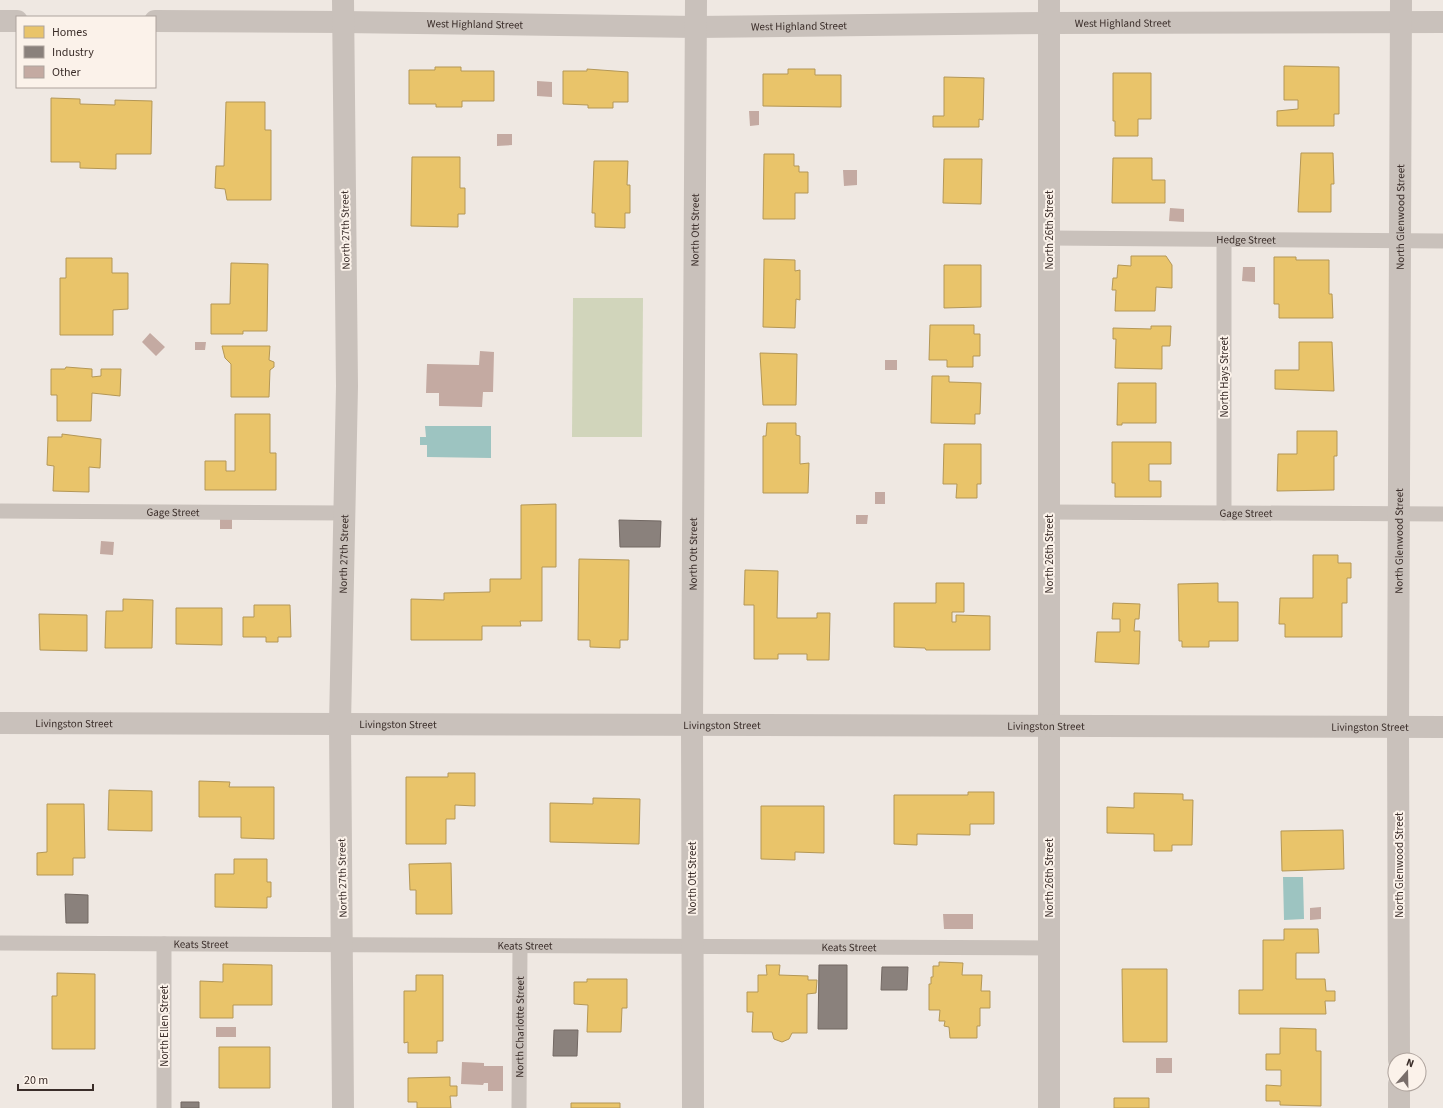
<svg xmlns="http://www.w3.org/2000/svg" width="1443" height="1108" font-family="'Source Sans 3',sans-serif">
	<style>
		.green { fill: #d1d5bb }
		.water { fill: #9dc4c1 }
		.homes { fill: #e9c46a; stroke: #b49756 }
		.industry { fill: #8a817c; stroke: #726863 }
		.building { fill: #c4aaa2 }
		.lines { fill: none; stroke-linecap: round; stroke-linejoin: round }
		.lane { stroke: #c9c1bb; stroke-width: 15 }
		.street { stroke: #c9c1bb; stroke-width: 22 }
		.labels { text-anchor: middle; stroke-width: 4; stroke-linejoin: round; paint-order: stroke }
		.street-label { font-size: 11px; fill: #3a2d29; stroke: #fbf2ea }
	</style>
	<rect width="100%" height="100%" fill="#efe8e2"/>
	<path class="green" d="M573,298H643L642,437H572Z"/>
	<path class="water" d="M425,426H491V458L427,457V445H420V437H426Z
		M1283,877H1303L1304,919L1284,920Z"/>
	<path class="homes" d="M1284,66L1339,67V114H1334V126H1277V111L1298,109V100H1284Z
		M435,67H461V71H494V101H462V107H436V104H409V70H435Z
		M587,69L628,72V102H613V108H588V105L563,104V71H587Z
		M788,69H815V75H841V107L763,106V74H788Z
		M1113,73H1151V119H1138V136H1115V121H1113Z
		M944,77L984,78L983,120L979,119V127H933V116H944Z
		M51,98L80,99V104L115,105V100L152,101L151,154H116V169L80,168V162H51Z
		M226,102H265V130H271V200H227L225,189L215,188L216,166H224Z
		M1301,153H1333L1334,184H1331V212H1298Z
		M764,154H794V166H799V172H808V193H795V219H763Z
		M412,157H460V188H465V214H458V227L411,226Z
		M1113,158H1152V180H1165V203H1112Z
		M944,159H982L981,204L943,203Z
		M594,161H628L627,185H630V213H625V228L595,227V213H592Z
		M1131,256H1166L1172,265V288L1156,287L1155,311H1115L1116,290H1112L1113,278H1117L1118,265L1131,266Z
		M1274,257H1296V260H1329V294H1332L1333,318H1279V304H1274Z
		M66,258H112V273H128V309L113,310V335H60V278H66Z
		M764,259L795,260V271L800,270V300L796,299L795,328L763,327Z
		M231,263L268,264L267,331H243V334H211V304H230Z
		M944,265H981V307L944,308Z
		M930,325H974V334H980V356H973V367H947V360H929Z
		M1151,326H1171L1170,346H1162V369L1115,368L1116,339H1113V328L1151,329Z
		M1299,342H1332L1334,391L1275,389V370H1299Z
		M222,346H270L269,360L274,362V367L270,370L269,397H231V364L225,358Z
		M760,353L797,354L796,405H763Z
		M66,367L92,369V377L101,376V369H121L120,396L92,393L91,421H57V395H51V369H65Z
		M932,376H949V382L981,383L980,414H975V424L931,423Z
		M1118,383H1156V423H1122V425H1117Z
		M235,414H270V453H276V490H205V461H226V471H235Z
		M767,423H796V435L800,436V464L809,463L808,493H763V436H766Z
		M1297,431H1337V456H1334V490L1277,491L1278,454H1297Z
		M62,434L101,439L100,468L89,467V492L53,491L54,466L47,465L48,437H62Z
		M1112,442H1171V464H1149V481H1161V497H1115V483H1112Z
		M944,444H981V484H977V498H956L957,484H943Z
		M556,504V567H542V621H520L521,626H482V640H411V599L444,600V593L490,592V579H521V505Z
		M1313,555H1338V563H1351V578H1347V603H1342V637H1285V624H1279L1280,598H1313Z
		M579,559L629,560L628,640H620V648L590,647V640H578Z
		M745,570L778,571L777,618H817V613H830L829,660H807V654H778V659H754V605H744Z
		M936,583H964V612H952V622H956V615L990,616V650H926L925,648L894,647V603H936Z
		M1218,583V602H1238V641H1209V647H1182V641H1179L1178,584Z
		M123,599L153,600L152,648H105L106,611H123Z
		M1113,603L1140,604L1139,619H1135L1134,631H1140L1139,664L1095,662L1097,632H1120V619H1112Z
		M254,605H290L291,637H278V642H266V637H243V617H254Z
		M176,608H222V645L176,644Z
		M39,614L87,615V651L40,650Z
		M448,773H475V806L455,805V819H446V844H406V777H448Z
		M199,781L230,782L229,787H274V839L241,838V817H199Z
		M109,790L152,791V831L108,830Z
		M968,792H994V824H970V835L917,834V845L894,844V795H968Z
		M1134,793L1183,794V800H1193L1192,845H1172V851H1154V834L1107,833V807L1134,808Z
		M593,798L640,799L639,844L550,842V803L593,804Z
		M47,804H84L85,858H73V875H37V853L47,852Z
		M761,806H824V853L795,852V860L761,859Z
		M1343,830L1344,869L1282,871L1281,831Z
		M234,859H267V882H271V897H267V908L215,907V874H234Z
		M451,863L452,914H416V890H410L409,864Z
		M1284,929H1318L1319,953H1296V979H1325L1326,991H1335V1001H1325L1326,1014H1239V990H1263V940H1284Z
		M939,962L963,963L962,975H982L981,991H990V1008H980V1026H977V1038H950L949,1027L944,1026L945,1021H939L940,1010H929V984H931V977H933V966H939Z
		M223,964L272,965V1005H233V1018H200V981L223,982Z
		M766,965H780L779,975L808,976V980H817L816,993L807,994V1033H792L789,1039L782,1042L774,1039L772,1032H752L753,1012H747V992H758V975H767Z
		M1122,969H1167V1042H1123Z
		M57,973L95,974V1049H52V996H57Z
		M416,975H443V1041H437V1053H408V1042L404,1043V991H416Z
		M587,979H627V1008H622L621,1032H587L588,1005L574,1004V982H587Z
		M1280,1028L1316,1029V1051H1321V1106L1280,1105V1101H1266V1085L1281,1086V1070H1266V1054H1280Z
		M219,1047H270V1088H219Z
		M450,1077V1086H457V1096H450L451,1108H417V1102H408V1078Z
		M1114,1098H1149V1108H1114Z
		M571,1103H620V1108H571Z"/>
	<path class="industry" d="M619,520L661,521L660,547H620Z
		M65,894L88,895V923H66Z
		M819,965H847V1029H818Z
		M882,967H908L907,990H881Z
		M554,1030H578L577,1056H553Z
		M181,1102H199V1108H181Z"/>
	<path class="building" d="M537,81L552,82V97L537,96Z
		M749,111H759V125L750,126Z
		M497,134H512V145L497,146Z
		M843,170H857V185L844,186Z
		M1170,208L1184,209V222L1169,221Z
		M1243,267H1255V282L1242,281Z
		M150,333L165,347L156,356L142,342Z
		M195,342H206L205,350H195Z
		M480,351L494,352L493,392H483L482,407L439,406V393H426L427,364L479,365Z
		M885,360H897V370H885Z
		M875,492H885V504H875Z
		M856,515H868L867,524H856Z
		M220,519H232V529H220Z
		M101,541L114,542L113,555L100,554Z
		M1321,907V919L1310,920V908Z
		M943,914H973V929H944Z
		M216,1027H236V1037H216Z
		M1156,1058H1172V1073H1156Z
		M462,1062L484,1063V1066H503V1091H488V1083H484L483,1085L461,1084Z"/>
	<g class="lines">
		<g class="lane">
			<path id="s1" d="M1049,238L1443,241"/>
			<path d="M1224,240V513"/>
			<path id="s2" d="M0,511L346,513"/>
			<path id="s3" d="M1049,512L1443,514"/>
			<path id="s4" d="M0,943L1049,948"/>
			<path d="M164,944V1108"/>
			<path id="s5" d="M519,1108L520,946"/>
		</g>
		<g class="street">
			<path d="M1049,0V1108"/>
			<path d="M0,21H17"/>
			<path id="s6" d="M155,21L343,22L696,27L1049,23L1443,22"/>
			<path id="s7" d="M0,723L1443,727"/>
			<path id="s8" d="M1399,1060L1398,727L1401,0"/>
			<path d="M1399,1084V1108"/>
			<path id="s9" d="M343,1108L340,724L347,386L343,0"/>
			<path id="s10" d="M693,1108L692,725L696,0"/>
		</g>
	</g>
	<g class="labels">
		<g class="street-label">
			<text dy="4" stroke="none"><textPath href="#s6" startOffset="320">West Highland Street</textPath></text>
			<text dy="4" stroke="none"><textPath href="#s6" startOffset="968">West Highland Street</textPath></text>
			<text dy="4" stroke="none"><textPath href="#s6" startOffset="644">West Highland Street</textPath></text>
			<text dy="4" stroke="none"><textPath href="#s8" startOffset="843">North Glenwood Street</textPath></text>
			<text transform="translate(345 230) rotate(-91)" y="4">North 27th Street</text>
			<text dy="4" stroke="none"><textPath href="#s10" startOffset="878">North Ott Street</textPath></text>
			<text transform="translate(1049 230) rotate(-90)" y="4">North 26th Street</text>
			<text dy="4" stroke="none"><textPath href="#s1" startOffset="197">Hedge Street</textPath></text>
			<text transform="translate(1224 377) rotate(-90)" y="4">North Hays Street</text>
			<text dy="4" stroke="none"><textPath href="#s2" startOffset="173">Gage Street</textPath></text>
			<text dy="4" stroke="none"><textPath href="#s3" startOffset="197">Gage Street</textPath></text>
			<text dy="4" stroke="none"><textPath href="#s8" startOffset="519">North Glenwood Street</textPath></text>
			<text dy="4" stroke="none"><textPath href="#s9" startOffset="554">North 27th Street</textPath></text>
			<text dy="4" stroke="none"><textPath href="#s10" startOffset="554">North Ott Street</textPath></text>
			<text transform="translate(1049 554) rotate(-90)" y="4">North 26th Street</text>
			<text dy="4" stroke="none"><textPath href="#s7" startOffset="74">Livingston Street</textPath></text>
			<text dy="4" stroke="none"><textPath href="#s7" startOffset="398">Livingston Street</textPath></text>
			<text dy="4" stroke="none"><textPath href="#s7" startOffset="722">Livingston Street</textPath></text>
			<text dy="4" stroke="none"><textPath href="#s7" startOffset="1046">Livingston Street</textPath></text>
			<text dy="4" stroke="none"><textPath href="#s7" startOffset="1370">Livingston Street</textPath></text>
			<text transform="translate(1399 865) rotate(-90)" y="4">North Glenwood Street</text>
			<text transform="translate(342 878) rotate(-91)" y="4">North 27th Street</text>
			<text transform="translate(692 878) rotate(-90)" y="4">North Ott Street</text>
			<text transform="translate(1049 878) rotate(-90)" y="4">North 26th Street</text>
			<text dy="4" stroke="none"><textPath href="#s4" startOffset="201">Keats Street</textPath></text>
			<text dy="4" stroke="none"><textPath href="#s4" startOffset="525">Keats Street</textPath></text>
			<text dy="4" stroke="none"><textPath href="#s4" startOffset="849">Keats Street</textPath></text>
			<text transform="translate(164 1026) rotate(-90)" y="4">North Ellen Street</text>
			<text dy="4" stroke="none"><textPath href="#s5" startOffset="81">North Charlotte Street</textPath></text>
		</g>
	</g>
	<rect x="16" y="16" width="140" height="72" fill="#fbf2ea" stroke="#aea39d"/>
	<rect x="24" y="26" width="20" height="12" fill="#e9c46a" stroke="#aea39d"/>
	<text x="52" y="36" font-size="12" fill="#3a2d29">Homes</text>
	<rect x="24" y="46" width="20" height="12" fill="#8a817c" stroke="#aea39d"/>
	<text x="52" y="56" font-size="12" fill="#3a2d29">Industry</text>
	<rect x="24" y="66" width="20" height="12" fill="#c4aaa2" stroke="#aea39d"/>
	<text x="52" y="76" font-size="12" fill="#3a2d29">Other</text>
	<g transform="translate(1407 1072) rotate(20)"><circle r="19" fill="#fbf2ea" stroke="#aea39d"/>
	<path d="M0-3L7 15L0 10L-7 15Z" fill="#796e6a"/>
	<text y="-6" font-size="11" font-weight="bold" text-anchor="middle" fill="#3a2d29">N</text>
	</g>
	<path d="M18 1084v6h75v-6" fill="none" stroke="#3a2d29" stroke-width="2"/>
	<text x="24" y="1084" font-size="12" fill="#3a2d29" stroke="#fbf2ea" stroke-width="3" paint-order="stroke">20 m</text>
</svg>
